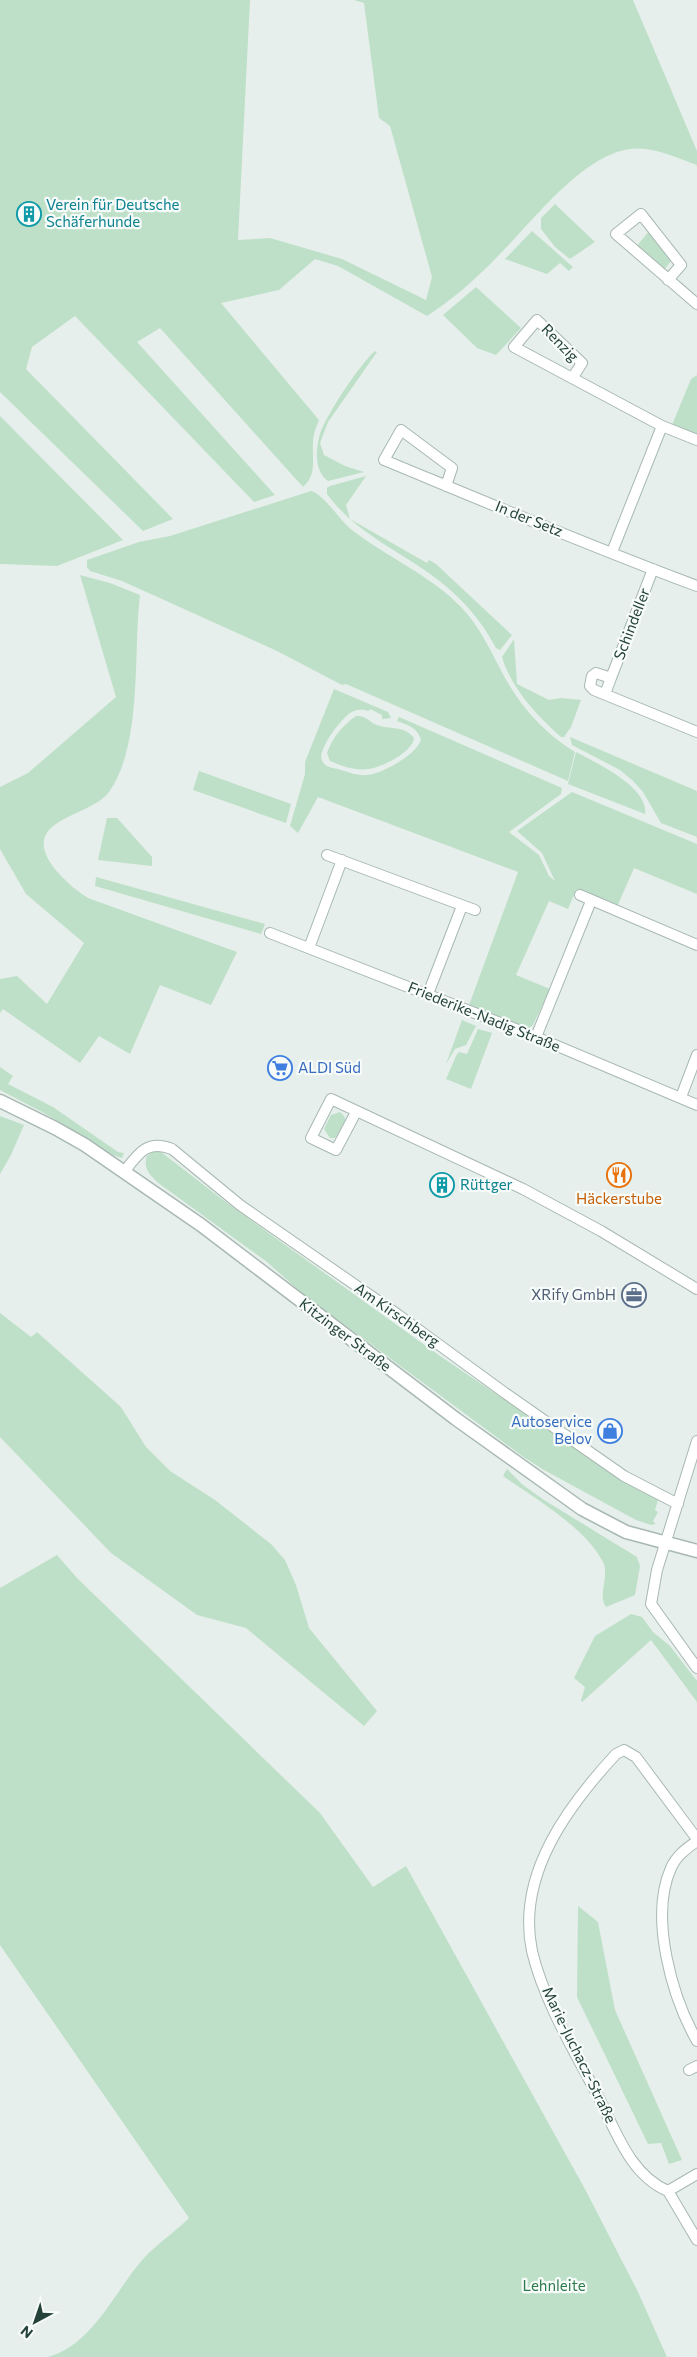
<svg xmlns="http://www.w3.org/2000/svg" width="697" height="2357" font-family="Commissioner,sans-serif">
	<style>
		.green { fill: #bfe0c8 }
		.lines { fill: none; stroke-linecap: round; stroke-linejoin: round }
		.minor-casing { stroke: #a8b8b2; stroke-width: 12 }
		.tertiary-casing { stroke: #a8b8b2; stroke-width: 15 }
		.minor { stroke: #fff; stroke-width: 10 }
		.tertiary { stroke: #fff; stroke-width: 12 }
		.labels { text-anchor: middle; stroke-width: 4.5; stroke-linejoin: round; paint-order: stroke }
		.culture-label { font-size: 15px; fill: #0d838f; stroke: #f7fbf9; text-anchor: start }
		.street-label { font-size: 15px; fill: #24423a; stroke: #f7fbf9 }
		.shop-label { font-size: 15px; fill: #366cbe; stroke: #f7fbf9; text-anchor: start }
		.food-label { font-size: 15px; fill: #c56008; stroke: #f7fbf9 }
		.service-label { font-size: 15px; fill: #4e5e75; stroke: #f7fbf9; text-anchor: end }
		.park-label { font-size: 15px; fill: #2d7a4b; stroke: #f7fbf9 }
	</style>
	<rect width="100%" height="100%" fill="#e6efeb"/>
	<path class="green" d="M0,0H250L238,240L270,238L342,259L426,300L432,277L390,126L379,118L364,3L354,0H633L697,151V165C677,158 652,146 631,149C582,154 530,225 497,257C476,279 453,299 427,316L338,266L315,259L279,290L221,303L319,420C316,427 313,435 313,443C312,460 317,475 303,487L160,328L137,342L275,495L254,502L75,316L32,347L26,369L173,519L143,531L0,392Z
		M555,204L595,242L570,259L555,247L541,229V218Z
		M650,230L672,260L664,270L636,247Z
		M532,231L573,267L569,271L560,263L547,274L505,259Z
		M476,287L521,328L496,355L477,348L443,315Z
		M375,351L377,352L328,422L320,443L324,455L345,466L364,472L328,481C313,471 316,445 321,431C329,411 360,364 375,351Z
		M697,375V435L672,425L691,379Z
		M0,416L123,540L57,566L0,564Z
		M366,476L346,505L350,519L427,563L429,560L436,564L512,635L500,650L496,648C477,612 451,587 417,565C385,544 350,526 327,494V488L330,486Z
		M311,491C325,495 339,520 352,530C387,557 430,575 461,607C484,631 494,660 511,688C527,714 549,736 575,752L568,781L346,684L342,685L277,651L122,581L90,571L87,567V560L139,542L170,536Z
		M80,575L110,583L140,595C133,652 143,744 109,792C96,811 48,817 44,840C40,861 72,888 88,898L237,952L211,1005L160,985L130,1054L99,1036L80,1063L3,1009L0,1013V979L17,976L47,1004L84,943L26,894L0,849V787L28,773L116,697Z
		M514,639L517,684L549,700L561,698L581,700L571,727L564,737H561C537,716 511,688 502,657Z
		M334,689L388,712L391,718L382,719V715L370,709L369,711C355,707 349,712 340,723C334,729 318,752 322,760C324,767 332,768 338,769C347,772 358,776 368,775C383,773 416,755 421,740C418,728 408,725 397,721L399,717L562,788L561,794L509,832L539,855L549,876L555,881L542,853L517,831L572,792L697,844V894L634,868L617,907L576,890L568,909L549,901L516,975L550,989L533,1025L528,1029L469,1005L518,872L318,797L298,833L290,826L305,774V762Z
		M356,716C366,715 369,722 377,725C391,730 404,725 414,738C413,752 381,768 368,769C355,771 342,766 330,761L327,753C332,738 343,725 356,716Z
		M570,737L697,791V837L661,823L643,792L633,781L620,770L572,745Z
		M576,752C596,763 649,787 645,814L568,784Z
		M199,771L291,804L286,823L193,790Z
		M107,818H117L152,857V866L98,860Z
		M96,877L265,924L261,934L95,886Z
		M462,1020L476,1026L466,1045L455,1049L446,1064Z
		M478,1029L492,1033L471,1089L446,1079L457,1054L459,1052L467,1054Z
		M0,1067L13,1076L8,1084L53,1107L118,1152L124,1153L122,1158L113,1155L44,1113L0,1090Z
		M340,1112L344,1116L346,1121L335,1138H330L324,1129L331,1115Z
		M0,1116L24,1125L11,1155L0,1174Z
		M155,1151L161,1152L227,1203L440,1356L634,1487L658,1500L655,1510L658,1512L653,1521L656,1524L651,1525L636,1520L544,1470L525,1458L303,1294L267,1262L157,1182C149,1174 143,1168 147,1156Z
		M0,1313L31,1337L37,1332L121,1407L146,1447L170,1471L215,1500L271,1544L285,1560L296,1585L309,1628L377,1711L364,1726L246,1628L197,1615L111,1553L0,1437Z
		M507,1469L523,1485L544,1500L637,1557L640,1566L635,1595L606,1607C597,1595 610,1576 603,1562C585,1527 534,1498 503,1476Z
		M57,1555L78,1579L320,1813L373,1887L406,1866L586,2191L638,2292L667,2357H48C90,2346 113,2296 138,2265C152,2247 173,2234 189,2218L0,1945V1588Z
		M631,1614L642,1617L653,1632L670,1646L697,1681V1702L651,1640L582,1702L581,1701L585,1687L574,1678L595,1636Z
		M578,1906L598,1922L615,2010L682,2160L669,2164L661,2143L648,2144L577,1997Z"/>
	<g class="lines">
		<defs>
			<path id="minor" d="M668,280L681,265L641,214L616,234L697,304
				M573,377L582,363L537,320L514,347L662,426L697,440
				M446,486L452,468L401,430L384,460C488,503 592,547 697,586
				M612,552L662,426
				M611,678L653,569
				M605,694L611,678L596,673L592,676L590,686L594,690L697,732
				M327,855L475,910
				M580,895L697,945
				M270,933L536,1037L697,1105
				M309,948L342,860
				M428,994L462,906
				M536,1037L591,901
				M681,1097L697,1055
				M356,1112L336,1150L311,1138L331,1099L523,1189L601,1231L697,1289
				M124,1172C138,1154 147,1139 172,1149L240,1205L397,1314L505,1393L624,1476L678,1504
				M697,1441L657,1570L651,1604L697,1668
				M697,1841C687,1848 676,1856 671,1868C649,1917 672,1997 697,2041
				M689,2070L697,2066
				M668,2191C630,2175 616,2131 598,2096C575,2053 543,1999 532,1951C516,1875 568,1806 616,1754L624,1750L636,1757L697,1839
				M668,2191L697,2240
				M668,2191L697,2174"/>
			<path id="tertiary" d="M0,1101L55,1128L85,1145L201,1225L456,1419L582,1509L626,1532L697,1551"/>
		</defs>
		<use href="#minor" class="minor-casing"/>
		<use href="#tertiary" class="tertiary-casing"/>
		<use href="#minor" class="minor"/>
		<use href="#tertiary" class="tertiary"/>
	</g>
	<defs>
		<symbol id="building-ring" viewBox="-11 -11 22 22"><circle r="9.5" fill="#f7fbf9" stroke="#0f9aa8" stroke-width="1.5"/><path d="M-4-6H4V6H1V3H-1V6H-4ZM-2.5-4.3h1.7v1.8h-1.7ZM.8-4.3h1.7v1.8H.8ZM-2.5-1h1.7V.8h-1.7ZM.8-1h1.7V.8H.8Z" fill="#0f9aa8"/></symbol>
		<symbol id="supermarket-ring" viewBox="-11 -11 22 22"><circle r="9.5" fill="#f7fbf9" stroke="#3f7fe0" stroke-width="1.5"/><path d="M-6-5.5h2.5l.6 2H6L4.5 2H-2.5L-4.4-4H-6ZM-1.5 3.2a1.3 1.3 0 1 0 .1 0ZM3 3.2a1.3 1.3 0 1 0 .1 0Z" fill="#3f7fe0"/></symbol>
		<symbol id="restaurant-ring" viewBox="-11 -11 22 22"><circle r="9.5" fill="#f7fbf9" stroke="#e8710a" stroke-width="1.5"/><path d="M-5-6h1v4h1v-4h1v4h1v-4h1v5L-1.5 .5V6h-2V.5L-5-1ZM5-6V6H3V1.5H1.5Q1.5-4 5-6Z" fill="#e8710a"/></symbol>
		<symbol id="office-ring" viewBox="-11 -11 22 22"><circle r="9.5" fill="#f7fbf9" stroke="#5c6f8a" stroke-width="1.5"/><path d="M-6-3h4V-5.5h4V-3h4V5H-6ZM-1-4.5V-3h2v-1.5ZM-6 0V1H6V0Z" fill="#5c6f8a"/></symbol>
		<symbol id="shop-ring" viewBox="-11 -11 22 22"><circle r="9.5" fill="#f7fbf9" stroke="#3f7fe0" stroke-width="1.5"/><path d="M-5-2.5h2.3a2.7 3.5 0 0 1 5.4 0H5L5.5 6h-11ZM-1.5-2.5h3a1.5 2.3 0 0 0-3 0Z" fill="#3f7fe0"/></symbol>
	</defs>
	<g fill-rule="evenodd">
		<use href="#building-ring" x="15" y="200" width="28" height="28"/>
		<use href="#supermarket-ring" x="266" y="1054" width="28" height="28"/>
		<use href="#restaurant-ring" x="605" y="1161" width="28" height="28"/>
		<use href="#building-ring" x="428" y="1171" width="28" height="28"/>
		<use href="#office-ring" x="620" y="1281" width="28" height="28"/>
		<use href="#shop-ring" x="596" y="1417" width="28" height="28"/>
	</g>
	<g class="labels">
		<g class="culture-label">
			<text x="46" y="210">Verein für Deutsche<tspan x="46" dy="17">Schäferhunde</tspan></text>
			<text x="460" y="1190">Rüttger</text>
		</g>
		<g class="street-label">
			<text transform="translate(560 343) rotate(46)" y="5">Renzig</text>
			<text transform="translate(529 519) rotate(22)" y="5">In der Setz</text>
			<text transform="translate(632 624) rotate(-69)" y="5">Schindeller</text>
			<text transform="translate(484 1017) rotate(22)" y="5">Friederike-Nadig Straße</text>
			<text transform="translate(397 1315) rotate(35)" y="5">Am Kirschberg</text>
			<text transform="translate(345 1335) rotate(37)" y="5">Kitzinger Straße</text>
			<text transform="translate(579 2055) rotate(64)" y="5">Marie-Juchacz-Straße</text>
		</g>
		<g class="shop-label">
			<text x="298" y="1073">ALDI Süd</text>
			<text x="592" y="1427" text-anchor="end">Autoservice<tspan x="592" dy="17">Belov</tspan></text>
		</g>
		<g class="food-label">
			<text x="619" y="1204">Häckerstube</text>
		</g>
		<g class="service-label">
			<text x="616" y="1300">XRify GmbH</text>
		</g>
		<g class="park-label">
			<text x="554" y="2291">Lehnleite</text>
		</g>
	</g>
	<g transform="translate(35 2322) rotate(220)" stroke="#f7fbf9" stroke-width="4" paint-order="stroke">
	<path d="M0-4L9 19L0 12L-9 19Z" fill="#24423a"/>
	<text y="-8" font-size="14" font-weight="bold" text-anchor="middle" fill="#24423a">N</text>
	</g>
</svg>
